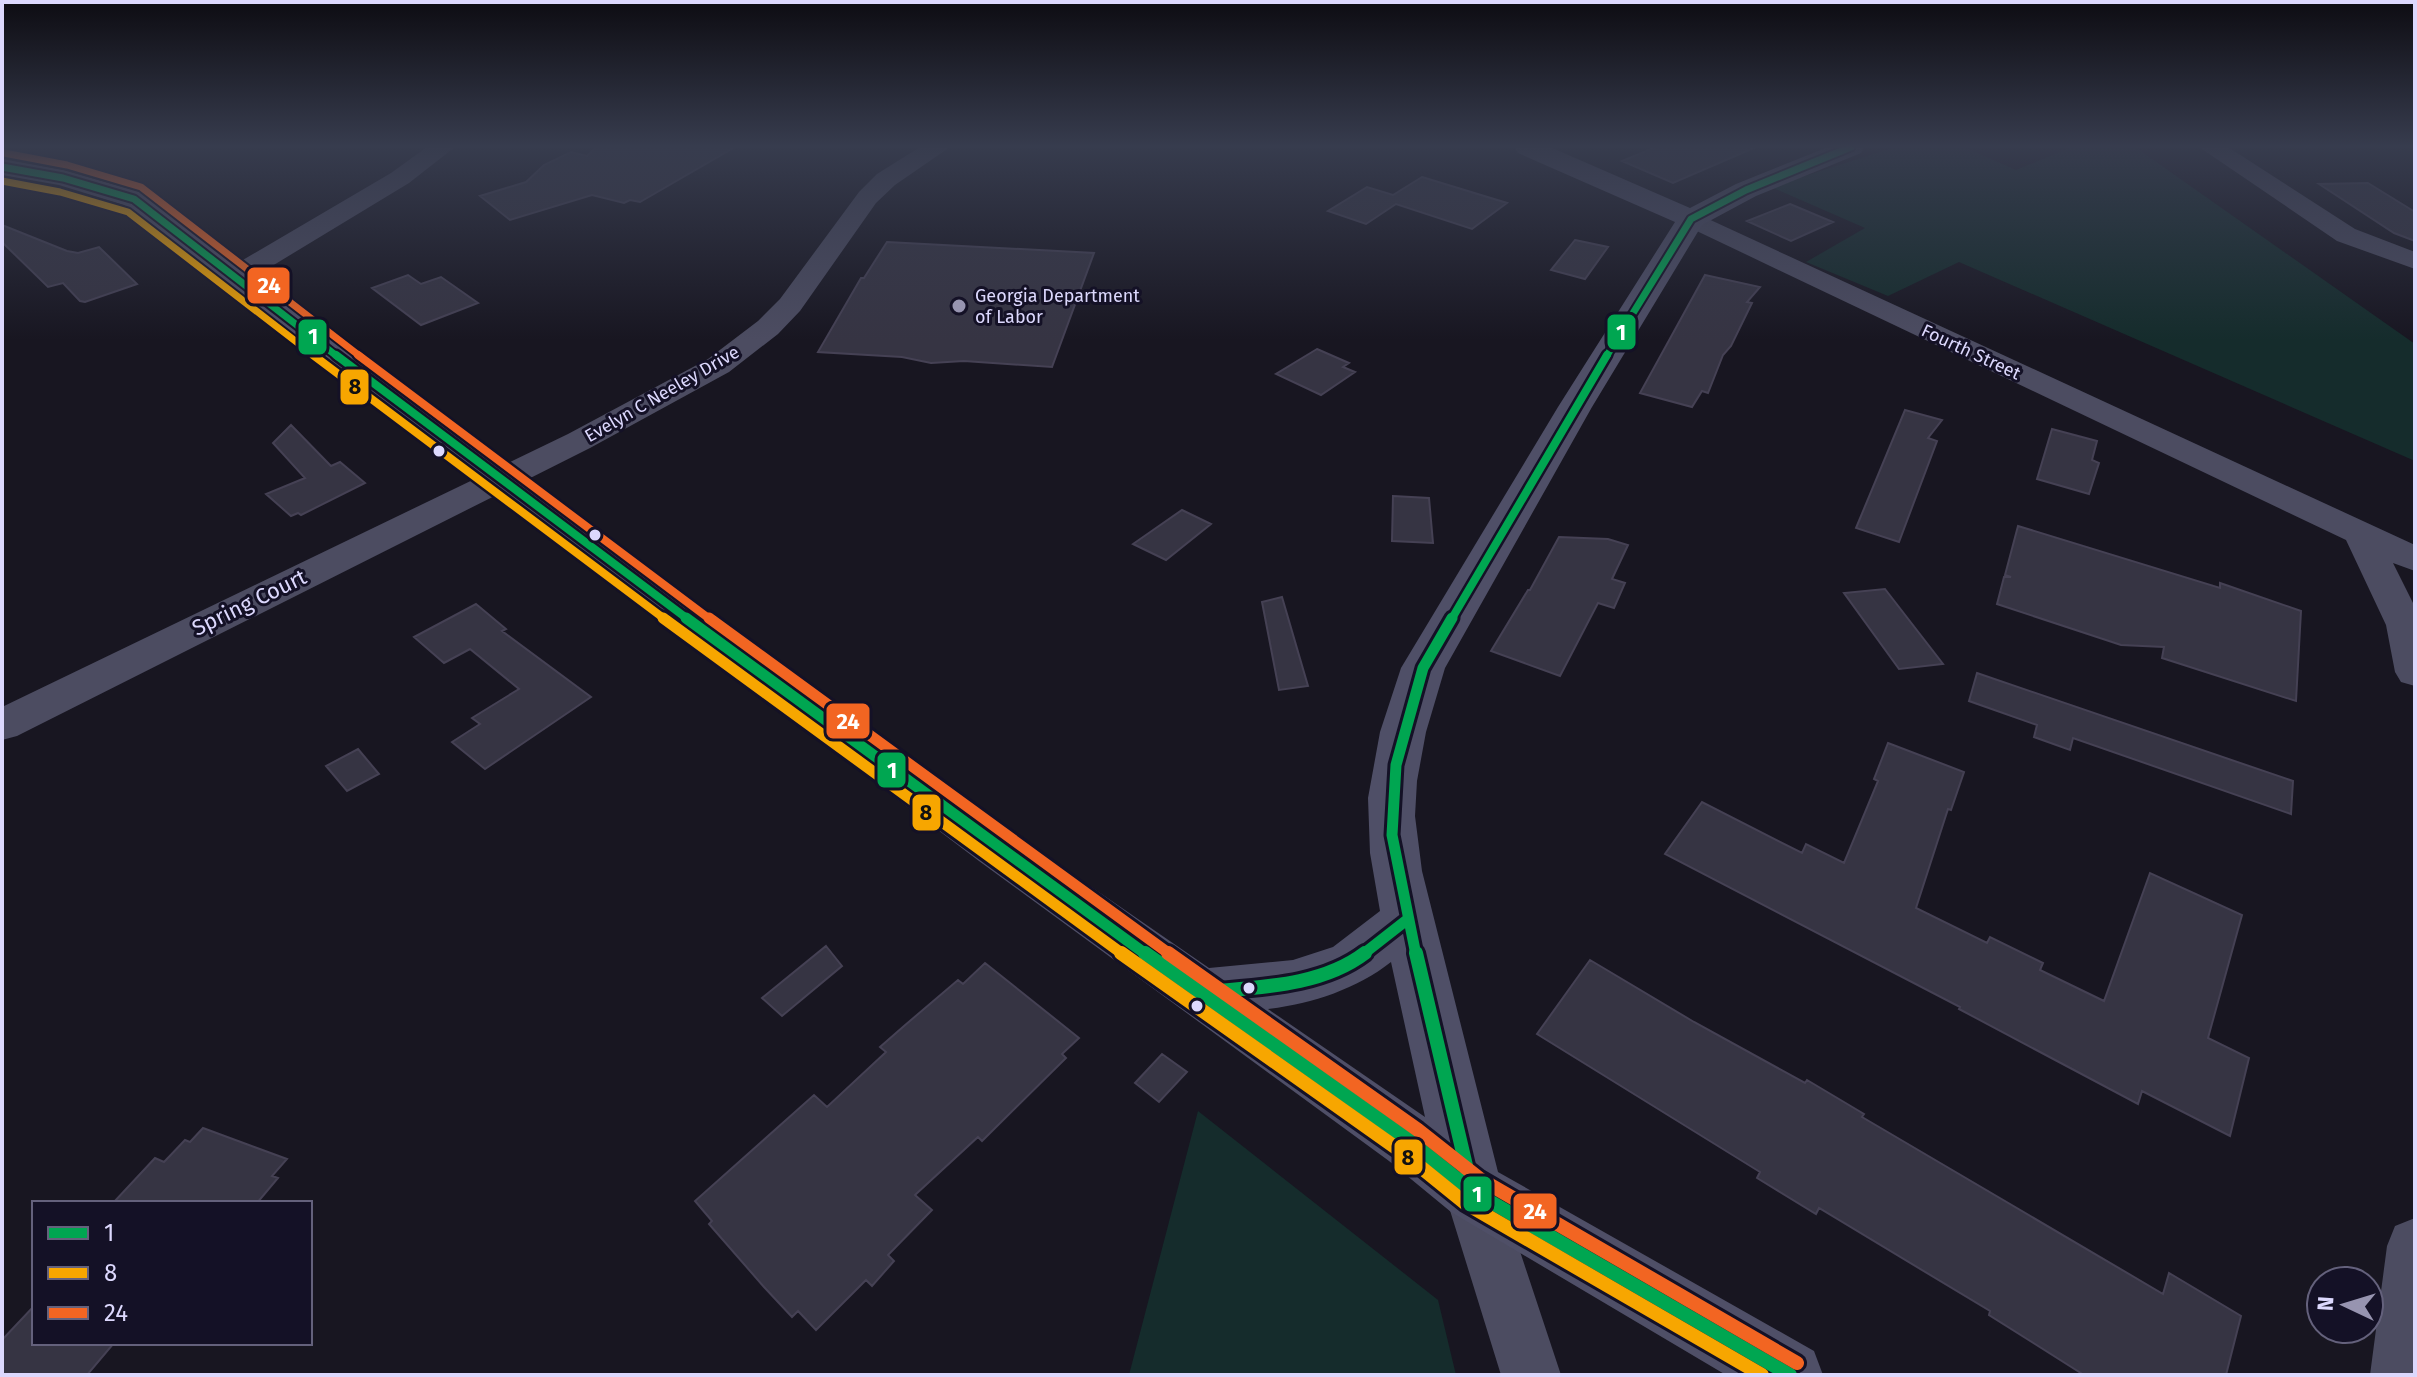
<svg xmlns="http://www.w3.org/2000/svg" width="2417" height="1377" font-family="'Fira Sans',sans-serif">
	<style>
		.green { fill: #152c2c }
		.building { fill: #363443; stroke: #454154; stroke-width: 2 }
		.lines { fill: none; stroke-linecap: round; stroke-linejoin: round }
		.street { fill: #4c4c61; fill-rule: evenodd }
		.secondary { fill: #4f4f67; fill-rule: evenodd }
		.bus-1-far3-casing { stroke: #141126; stroke-width: 11 }
		.bus-1-far2-casing { stroke: #141126; stroke-width: 13 }
		.bus-1-far1-casing { stroke: #141126; stroke-width: 17 }
		.bus-1-casing { stroke: #141126; stroke-width: 20 }
		.bus-2-far3-casing { stroke: #141126; stroke-width: 11 }
		.bus-2-far2-casing { stroke: #141126; stroke-width: 13 }
		.bus-2-far1-casing { stroke: #141126; stroke-width: 17 }
		.bus-2-casing { stroke: #141126; stroke-width: 20 }
		.bus-3-far3-casing { stroke: #141126; stroke-width: 11 }
		.bus-3-far2-casing { stroke: #141126; stroke-width: 13 }
		.bus-3-far1-casing { stroke: #141126; stroke-width: 17 }
		.bus-3-casing { stroke: #141126; stroke-width: 20 }
		.bus-1-far3 { stroke: #00a651; stroke-width: 7 }
		.bus-1-far2 { stroke: #00a651; stroke-width: 8 }
		.bus-1-far1 { stroke: #00a651; stroke-width: 11 }
		.bus-1 { stroke: #00a651; stroke-width: 14 }
		.bus-2-far3 { stroke: #f7a600; stroke-width: 7 }
		.bus-2-far2 { stroke: #f7a600; stroke-width: 8 }
		.bus-2-far1 { stroke: #f7a600; stroke-width: 11 }
		.bus-2 { stroke: #f7a600; stroke-width: 14 }
		.bus-3-far3 { stroke: #f26522; stroke-width: 7 }
		.bus-3-far2 { stroke: #f26522; stroke-width: 8 }
		.bus-3-far1 { stroke: #f26522; stroke-width: 11 }
		.bus-3 { stroke: #f26522; stroke-width: 14 }
		.poi-dot { fill: #9794b0; stroke: #141126; stroke-width: 3 }
		.bus-dot { fill: #dcd8fd; stroke: #141126; stroke-width: 3 }
		.labels { text-anchor: middle; stroke-width: 6; stroke-linejoin: round; paint-order: stroke }
		.far-poi-label { font-size: 18px; fill: #dcd8fd; stroke: #141126; text-anchor: start }
		.far-street-label { font-size: 18px; fill: #dcd8fd; stroke: #141126 }
		.street-label { font-size: 22px; fill: #dcd8fd; stroke: #141126 }
		.line-badge { stroke: #141126; stroke-width: 3 }
		.badge-label { font-size: 22px; text-anchor: middle; font-weight: bold; fill: #fff }
		.pale-badge-label { font-size: 22px; text-anchor: middle; font-weight: bold; fill: #111 }
	</style>
	<rect width="100%" height="100%" fill="#181621"/>
	<path class="green" d="M1895,147H1964L2016,170L2072,147H2135L2415,344V461L1959,262L1888,296L1806,262L1865,228L1771,187Z
		M1198,1111L1438,1300L1456,1375H1129Z"/>
	<path class="building" d="M596,147H735L640,202L630,200L624,203L592,195L510,220L480,196L526,182L544,165L571,152L587,156Z
		M1656,147H1756L1673,183L1622,161Z
		M1422,177L1507,203L1472,229L1396,204L1366,224L1328,211L1367,187L1393,195Z
		M2368,183L2415,212V241L2394,233L2319,184Z
		M1790,204L1833,222L1791,241L1747,221Z
		M2,225L67,251L78,253L99,247L137,284L85,302L80,301L63,283L48,287L2,242Z
		M1575,240L1608,247L1585,279L1551,270Z
		M887,242L1094,253L1052,367L964,361L931,363L902,357L818,352L861,278H864Z
		M408,275L421,284L441,277L478,303L421,325L372,288Z
		M1705,275L1760,287L1747,302L1752,303L1731,346L1723,355L1708,393L1702,391L1692,407L1640,393Z
		M1317,349L1349,363L1343,367L1355,372L1321,395L1276,374Z
		M1905,410L1942,420L1928,438L1937,441L1899,542L1856,528Z
		M291,425L331,466L340,462L365,483L301,515L298,513L291,516L266,494L305,478L273,443Z
		M2052,429L2097,441L2092,460L2099,463L2089,494L2037,479Z
		M1393,496L1429,498L1433,543L1392,541Z
		M1182,510L1211,524L1166,560L1133,544Z
		M2018,526L2220,588V583L2301,611L2296,701L2162,658L2164,647L2121,645L1997,604L2004,577H2011L2005,575Z
		M1559,537L1608,539L1628,545L1612,579L1625,583L1614,608L1598,603L1560,676L1491,651L1528,590H1530Z
		M1885,589L1943,664L1899,669L1844,593Z
		M1282,597L1308,686L1279,690L1262,602Z
		M476,604L506,629L502,631L591,697L485,769L452,742L480,724L472,718L519,689L470,649L444,663L414,637Z
		M1977,673L2293,781L2291,814L2073,738L2070,750L2034,737L2037,725L1969,701Z
		M1888,743L1964,772L1951,810L1948,809L1916,908L1987,943L1990,937L2043,963L2040,970L2104,1001L2150,873L2242,915L2208,1038L2249,1058L2230,1136L2142,1091L2138,1104L1959,1009L1960,1007L1665,854L1702,802L1802,853L1806,844L1844,863L1878,781L1874,779Z
		M358,749L379,774L347,791L326,766Z
		M826,946L842,966L782,1016L762,998Z
		M1590,960L1694,1022L1805,1083L1807,1080L1864,1114L1862,1117L2163,1294L2169,1273L2241,1316L2226,1375H2084L1989,1315L1990,1311L1819,1208L1816,1214L1757,1178L1760,1172L1537,1034Z
		M985,963L1079,1038L1062,1054L1066,1058L982,1141L978,1137L915,1195L932,1210L888,1255L894,1261L872,1286L866,1280L816,1330L798,1311L792,1317L764,1287L709,1224L712,1221L695,1201L814,1095L827,1107L886,1052L880,1047L904,1026L958,980L963,984Z
		M1162,1054L1187,1072L1159,1102L1135,1083Z
		M203,1128L287,1159L272,1176L278,1178L257,1203H113L155,1158L164,1162L185,1140L190,1142Z
		M34,1306V1343H114L87,1375H2V1340Z"/>
	<g class="lines">
		<path class="street" d="M427,147H455L409,183L244,283L234,285L224,283L220,277L224,271L391,173Z
			M920,147H950L895,185L876,203L800,311L778,334L729,372L590,448L17,736L2,740V707L568,434L708,359L758,321L780,299L859,192L877,174Z
			M2199,147H2228L2355,229L2415,252V269L2337,241Z
			M1691,211L2415,545V571L2393,563L2415,607V686L2401,682L2395,672L2386,625L2346,540L1682,224L1678,219L1682,214Z
			M1472,1164L1492,1172L1500,1191L1561,1375H1501L1444,1191L1452,1172Z
			M2415,1218V1375H2370L2387,1246L2395,1226Z"/>
		<path class="secondary" d="M1514,147H1550L1690,208L1736,184L1828,147H1865L1861,153L1756,196L1702,225L1592,407L1445,668L1426,732L1417,781L1415,816L1422,871L1498,1172L1814,1351L1823,1375H1726L1451,1212L1389,1161L979,861L484,487L124,205L59,185L2,175V159L63,170L144,193L510,471L1013,833L1209,968L1293,960L1333,947L1380,911L1370,853L1368,798L1380,732L1401,668L1558,407L1675,222L1518,153ZM1391,962L1425,1117L1268,1009C1311,1004 1357,989 1391,962Z"/>
		<defs>
			<path id="bus-1-far3" d="M2,167L63,178L134,199L338,357
				M1606,357L1691,219L1746,190L1851,147"/>
			<path id="bus-1-far2" d="M336,355L689,620
				M1451,620L1607,355"/>
			<path id="bus-1-far1" d="M686,618L1147,955
				M1362,955L1408,919
				M1416,955L1392,835L1396,765L1423,668L1452,618"/>
			<path id="bus-1" d="M1145,953L1410,1141L1472,1191L1790,1375
				M1416,953L1472,1191
				M1198,993C1253,987 1319,988 1365,953"/>
			<path id="bus-2-far3" d="M2,181L60,192L128,212L316,357"/>
			<path id="bus-2-far2" d="M313,355L666,620"/>
			<path id="bus-2-far1" d="M663,618L1124,955"/>
			<path id="bus-2" d="M1121,953L1402,1152L1465,1203L1762,1375"/>
			<path id="bus-3-far3" d="M4,153L67,165L141,187L361,357"/>
			<path id="bus-3-far2" d="M358,355L711,620"/>
			<path id="bus-3-far1" d="M709,618L1171,955"/>
			<path id="bus-3" d="M1168,953L1418,1130L1480,1179L1797,1363"/>
		</defs>
		<use href="#bus-1-far3" class="bus-1-far3-casing"/>
		<use href="#bus-1-far2" class="bus-1-far2-casing"/>
		<use href="#bus-1-far1" class="bus-1-far1-casing"/>
		<use href="#bus-1" class="bus-1-casing"/>
		<use href="#bus-2-far3" class="bus-2-far3-casing"/>
		<use href="#bus-2-far2" class="bus-2-far2-casing"/>
		<use href="#bus-2-far1" class="bus-2-far1-casing"/>
		<use href="#bus-2" class="bus-2-casing"/>
		<use href="#bus-3-far3" class="bus-3-far3-casing"/>
		<use href="#bus-3-far2" class="bus-3-far2-casing"/>
		<use href="#bus-3-far1" class="bus-3-far1-casing"/>
		<use href="#bus-3" class="bus-3-casing"/>
		<use href="#bus-1-far3" class="bus-1-far3"/>
		<use href="#bus-1-far2" class="bus-1-far2"/>
		<use href="#bus-1-far1" class="bus-1-far1"/>
		<use href="#bus-1" class="bus-1"/>
		<use href="#bus-2-far3" class="bus-2-far3"/>
		<use href="#bus-2-far2" class="bus-2-far2"/>
		<use href="#bus-2-far1" class="bus-2-far1"/>
		<use href="#bus-2" class="bus-2"/>
		<use href="#bus-3-far3" class="bus-3-far3"/>
		<use href="#bus-3-far2" class="bus-3-far2"/>
		<use href="#bus-3-far1" class="bus-3-far1"/>
		<use href="#bus-3" class="bus-3"/>
	</g>
	<linearGradient id="sky" x2="0" y2="1"><stop stop-color="#0d0c12"/><stop offset="0.43" stop-color="#373c4e"/><stop offset="1" stop-color="#373c4e" stop-opacity="0"/></linearGradient>
	<rect width="2417" height="340" fill="url(#sky)"/>
	<circle class="poi-dot" cx="959" cy="306" r="8"/>
	<g class="bus-dot">
		<circle cx="439" cy="451" r="7"/>
		<circle cx="595" cy="535" r="7"/>
		<circle cx="1249" cy="988" r="7"/>
		<circle cx="1197" cy="1006" r="7"/>
	</g>
	<g class="labels">
		<g class="far-poi-label">
			<text x="975" y="302">Georgia Department<tspan x="975" dy="21">of Labor</tspan></text>
		</g>
		<g class="far-street-label">
			<text transform="translate(1971 352) rotate(25)" y="6">Fourth Street</text>
			<text transform="translate(662 394) rotate(-30)" y="6">Evelyn C Neeley Drive</text>
		</g>
		<g class="street-label">
			<text transform="translate(249 602) rotate(-26)" y="8">Spring Court</text>
		</g>
	</g>
	<g class="line-badge">
		<rect x="246" y="266" width="45" height="39" rx="8" fill="#f26522"/>
		<rect x="1606" y="313" width="31" height="38" rx="8" fill="#00a651"/>
		<rect x="297" y="318" width="31" height="38" rx="8" fill="#00a651"/>
		<rect x="339" y="368" width="31" height="38" rx="8" fill="#f7a600"/>
		<rect x="825" y="702" width="46" height="38" rx="8" fill="#f26522"/>
		<rect x="876" y="751" width="31" height="38" rx="8" fill="#00a651"/>
		<rect x="911" y="793" width="31" height="39" rx="8" fill="#f7a600"/>
		<rect x="1393" y="1138" width="31" height="38" rx="8" fill="#f7a600"/>
		<rect x="1462" y="1175" width="31" height="38" rx="8" fill="#00a651"/>
		<rect x="1512" y="1192" width="46" height="38" rx="8" fill="#f26522"/>
	</g>
	<g class="badge-label">
		<text x="269" y="293">24</text>
		<text x="1621" y="340">1</text>
		<text x="313" y="344">1</text>
		<text x="848" y="729">24</text>
		<text x="892" y="778">1</text>
		<text x="1477" y="1202">1</text>
		<text x="1535" y="1219">24</text>
	</g>
	<g class="pale-badge-label">
		<text x="355" y="394">8</text>
		<text x="926" y="820">8</text>
		<text x="1408" y="1165">8</text>
	</g>
	<rect width="2417" height="1377" fill="none" stroke="#dcd8fd" stroke-width="8"/>
	<rect x="32" y="1201" width="280" height="144" fill="#141126" stroke="#64617c" stroke-width="2"/>
	<rect x="48" y="1227" width="40" height="12" fill="#00a651" stroke="#64617c" stroke-width="2"/>
	<text x="104" y="1241" font-size="24" fill="#dcd8fd">1</text>
	<rect x="48" y="1267" width="40" height="12" fill="#f7a600" stroke="#64617c" stroke-width="2"/>
	<text x="104" y="1281" font-size="24" fill="#dcd8fd">8</text>
	<rect x="48" y="1307" width="40" height="12" fill="#f26522" stroke="#64617c" stroke-width="2"/>
	<text x="104" y="1321" font-size="24" fill="#dcd8fd">24</text>
	<g transform="translate(2345 1305) rotate(274)"><circle r="38" fill="#141126" stroke="#64617c" stroke-width="2"/>
	<path d="M0-6L14 30L0 20L-14 30Z" fill="#9794b0"/>
	<text y="-12" font-size="22" font-weight="bold" text-anchor="middle" fill="#dcd8fd">N</text>
	</g>
</svg>
